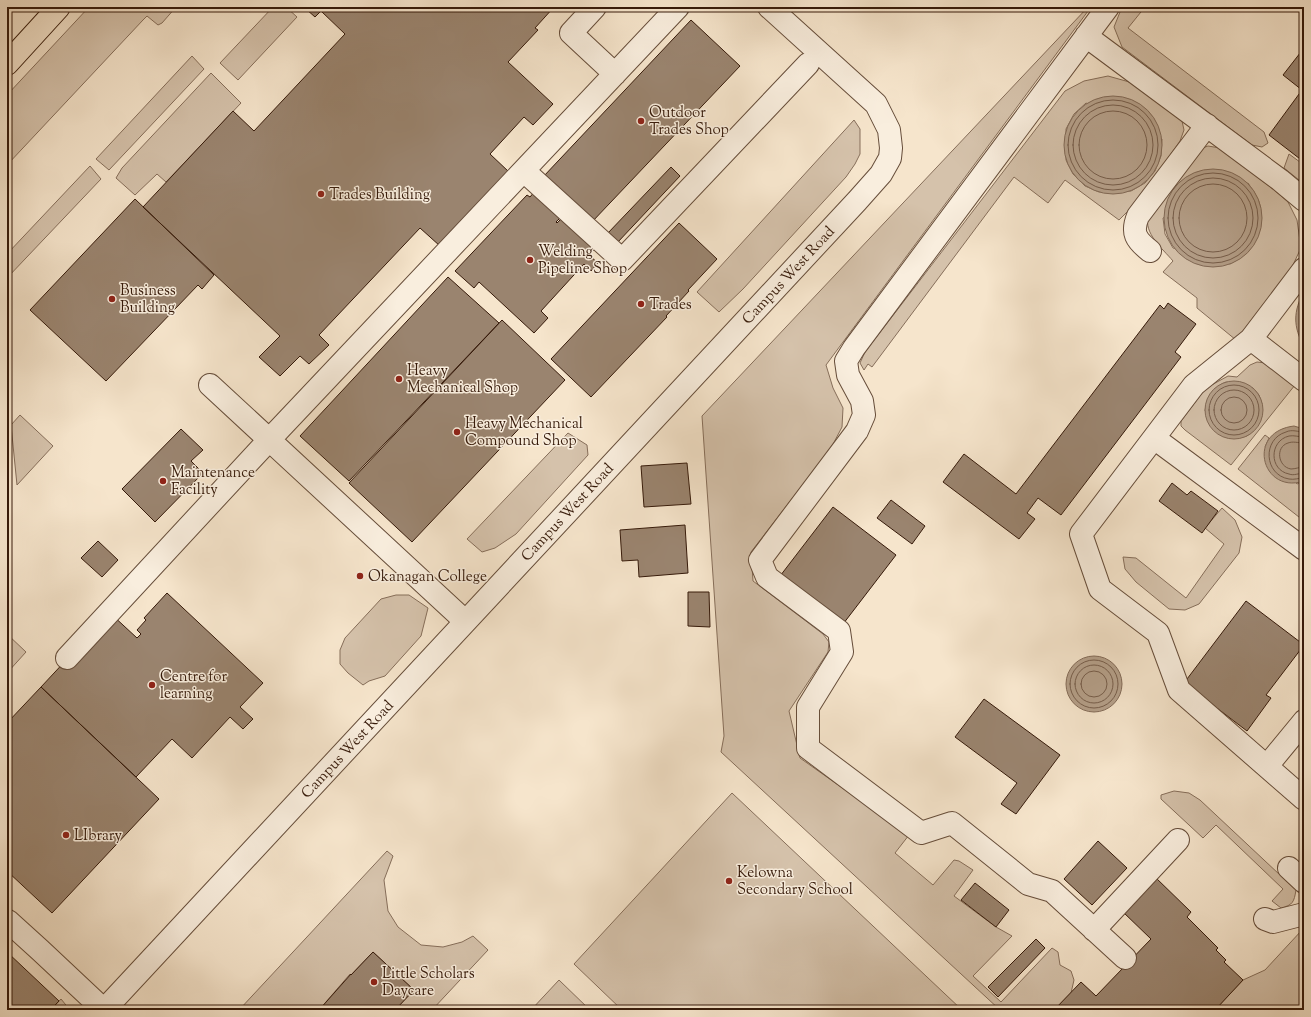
<svg xmlns="http://www.w3.org/2000/svg" width="1311" height="1017" font-family="'Sorts Mill Goudy',serif">
	<style>
		.green { fill: #d5c2ab; stroke: #866e5a; fill-rule: evenodd }
		.water { fill: #b5a08a; stroke: #826a57 }
		.lines { fill: none; stroke-linecap: round; stroke-linejoin: round }
		.shore { stroke: #765d4a; stroke-width: 1 }
		.building { fill: #9a846f; stroke: #361a0a }
		.minor-casing { stroke: #664d3a; stroke-width: 24 }
		.major-casing { stroke: #361a0a; stroke-width: 24 }
		.minor { stroke: #f9eede; stroke-width: 22 }
		.major { stroke: #f6e5cc; stroke-width: 22 }
		.poi-dot { fill: #8f2418; stroke: #f9eede; stroke-width: 1.5 }
		.labels { text-anchor: middle; stroke-width: 3; stroke-linejoin: round; paint-order: stroke }
		.poi-label { font-size: 15px; fill: #361a0a; stroke: #f9eede; text-anchor: start }
		.street-label { font-size: 15px; fill: #361a0a; stroke: #f9eede }
	</style>
	<rect width="100%" height="100%" fill="#f6e5cc"/>
	<filter id="stains"><feTurbulence type="fractalNoise" baseFrequency=".005" numOctaves="4"/><feColorMatrix values="0 0 0 0 .2 0 0 0 0 .09 0 0 0 0 .02 0 0 0 .5 -.17"/></filter>
	<radialGradient id="worn" r=".72"><stop offset=".6" stop-color="#630" stop-opacity="0"/><stop offset="1" stop-color="#630" stop-opacity=".3"/></radialGradient>
	<path class="green" d="M89,7H176L162,23L158,25L147,16L143,20L7,165V95Z
		M273,7H286L297,17L238,80L220,63Z
		M1088,7H1091L826,365L833,388L843,408L842,427L831,448L751,552L753,581L823,634L829,642L828,652L789,711L800,758L909,835L895,853L933,885L954,860L959,861L973,870L954,896L996,927L1012,936L973,976L1001,1002L1052,948L1058,952L1060,965L1071,971L1074,980L1071,993L1055,1010H1000L721,752L724,736L702,416Z
		M1122,7H1145L1128,28L1264,132L1268,143L1262,147L1252,145L1122,47L1114,27Z
		M192,56L204,69L109,170L96,159Z
		M211,73L241,103L166,182L157,174L135,195L116,178L122,168Z
		M1108,76L1133,83L1182,121L1184,130L1180,141L1137,202L1119,220L1065,180L1048,203L1014,177L872,367L868,364L864,370L860,363L865,352L1065,91L1084,81ZM1086,103L1162,139L1161,156L1155,171L1145,183L1131,191L1099,192L1085,186L1073,174L1066,160V129L1074,114Z
		M854,120L860,129V154L855,164L846,177L743,289L719,312L697,292Z
		M1208,146L1220,148L1273,189L1288,202L1297,220L1300,241V250L1292,267L1236,340L1197,308V298L1163,272L1173,261C1162,248 1144,234 1148,216L1200,149ZM1248,183C1261,202 1263,206 1258,229C1253,250 1249,253 1230,264L1173,248L1165,234L1163,218Z
		M1289,154L1304,165V184L1284,168Z
		M90,166L101,179L7,278V254Z
		M1257,362L1266,363L1295,385L1231,465L1185,430L1181,426V421L1206,388L1228,376L1237,377L1250,365ZM1226,382L1253,388L1259,395L1262,404L1254,430L1247,436L1238,438L1205,411C1207,396 1212,388 1226,382Z
		M20,415L53,446L17,485L11,425Z
		M568,433L587,445L588,455L516,534L495,548L482,552L467,539Z
		M1265,435L1269,438L1265,447L1297,484L1304,481V521L1238,469Z
		M1222,508L1235,520L1242,537L1239,553L1199,604L1185,610L1169,609L1136,582L1125,569L1123,557L1136,558L1186,598L1224,544L1205,528Z
		M396,595H409L428,608L421,636L385,676L369,681L363,685L348,673L340,664V650L345,638L381,599Z
		M7,634L26,652L7,673Z
		M1174,791L1189,793L1200,800L1296,890C1294,902 1293,905 1281,908L1272,901L1283,889L1216,825L1203,838L1161,799V795Z
		M732,793L962,1010H622L574,964Z
		M387,851L393,856L384,880L388,911L398,927L421,945L443,947L462,942L473,936L488,950L432,1010H395L414,990L373,952L351,975L350,974L319,1010H239Z
		M1302,930H1304V1010H1215L1243,980L1265,970Z
		M559,980L590,1010H531Z
		M61,999L70,1010H51Z"/>
	<path class="water" d="M1064 145a49 49 0 1 1 98 0a49 49 0 1 1-98 0Z
		M1164 218a49 49 0 1 1 98 0a49 49 0 1 1-98 0Z
		M1304,291V347C1293,326 1293,312 1304,291Z
		M1205 410a29 29 0 1 1 58 0a29 29 0 1 1-58 0Z
		M1294,426L1304,429V481C1262,495 1245,432 1294,426Z
		M1066 684a28 28 0 1 1 56 0a28 28 0 1 1-56 0Z"/>
	<g class="lines">
		<path class="shore" d="M1068 145a45 45 0 1 1 90 0a45 45 0 1 1-90 0Z
			M1073 145a40 40 0 1 1 80 0a40 40 0 1 1-80 0Z
			M1079 145a34 34 0 1 1 68 0a34 34 0 1 1-68 0Z
			M1168 218a45 45 0 1 1 90 0a45 45 0 1 1-90 0Z
			M1173 218a40 40 0 1 1 80 0a40 40 0 1 1-80 0Z
			M1179 218a34 34 0 1 1 68 0a34 34 0 1 1-68 0Z
			M1304,300C1298,312 1298,327 1304,338
			M1209 410a25 25 0 1 1 50 0a25 25 0 1 1-50 0Z
			M1214 410a20 20 0 1 1 40 0a20 20 0 1 1-40 0Z
			M1221 410a13 13 0 1 1 26 0a13 13 0 1 1-26 0Z
			M1304,432C1298,432 1292,429 1286,432C1262,439 1264,475 1289,479C1294,480 1299,478 1304,478
			M1304,437C1299,437 1294,435 1289,436C1269,441 1269,470 1289,474C1294,476 1299,473 1304,473
			M1304,443C1298,443 1293,441 1288,443C1275,447 1278,467 1291,469C1295,469 1300,467 1304,467
			M1070 684a24 24 0 1 1 48 0a24 24 0 1 1-48 0Z
			M1075 684a19 19 0 1 1 38 0a19 19 0 1 1-38 0Z
			M1081 684a13 13 0 1 1 26 0a13 13 0 1 1-26 0Z"/>
	</g>
	<path class="building" d="M308,7H554L535,28L538,30L508,62L553,104L533,125L524,117L490,154L509,172L440,246L420,228L319,335L329,345L309,364L300,356L280,376L259,357L280,336L143,207L233,111L254,131L345,34L321,11L315,17L306,9Z
		M691,20L740,66L591,223L543,177Z
		M1304,48V162L1269,135L1302,90L1283,75Z
		M671,167L680,176L617,243L607,234Z
		M535,191L562,216L556,222L557,223L562,218L595,249L590,254L592,256L591,257L598,263L591,271L584,264L541,311L548,318L534,333L479,282L474,288L455,271L527,195L530,197Z
		M135,199L214,275L202,289L198,285L106,381L30,310Z
		M679,223L717,259L688,290L689,291L666,316L667,317L591,397L551,359Z
		M448,277L499,323L349,481L300,436Z
		M1168,303L1196,324L1175,352L1181,357L1061,515L1038,498L1027,513L1035,519L1019,539L943,482L964,454L1016,494L1160,305L1164,309Z
		M502,320L565,380L412,542L349,483Z
		M181,429L203,450L191,461L203,473L155,522L122,489Z
		M687,463L691,504L644,507L641,466Z
		M1172,483L1187,495L1191,491L1218,511L1202,533L1159,501Z
		M891,500L925,526L912,544L877,518Z
		M833,507L896,555L840,628L777,580Z
		M685,525L688,573L639,577L638,560L622,561L620,530Z
		M98,541L118,560L102,577L81,558Z
		M688,592H709L710,627L688,626Z
		M167,593L263,683L240,707L253,719L243,729L230,717L192,758L172,739L136,777L41,687L110,613L137,638L141,634L137,630L146,620L144,618Z
		M1246,601L1304,645L1266,695L1271,698L1247,731L1184,683Z
		M41,687L159,799L52,913L7,871V723Z
		M984,699L1060,755L1016,814L1001,804L1017,783L955,737Z
		M1098,841L1127,868L1092,905L1064,879Z
		M1155,877L1191,912L1187,917L1218,948L1216,950L1226,960L1224,962L1243,980L1215,1010H1054L1081,982L1096,996L1151,939L1122,911Z
		M975,883L1009,910L996,927L961,900Z
		M1036,939L1045,948L998,997L988,987Z
		M7,952L59,1001L50,1010H7Z
		M373,952L414,990L395,1010H319L351,974V975Z"/>
	<g class="lines">
		<defs>
			<path id="minor" d="M595,7L571,33L615,74
				M1108,7L854,348L846,361L848,375L862,401L864,415L857,431L760,560L767,577L839,631L842,652L808,707V748L921,833L952,823L1028,884L1052,891L1125,958
				M1086,36L1280,180L1304,200
				M524,171L622,260L808,64
				M1150,251C1136,240 1131,233 1138,216L1207,125
				M1304,269L1251,339L1194,385L1081,534L1100,589L1158,633L1179,690L1304,799
				M1251,339L1304,380
				M210,385L465,621
				M1154,438L1304,549
				M67,658L269,440L678,7
				M1267,766L1304,721
				M1289,868L1304,882
				M1265,919L1273,922L1304,914
				M8,921L40,950L104,1010
				M1094,930L1178,840
				M104,1010L857,201L881,174L890,158L891,148L889,130L876,104L769,7"/>
			<path id="major" d="M7,64L59,7"/>
		</defs>
		<use href="#minor" class="minor-casing"/>
		<use href="#major" class="major-casing"/>
		<use href="#minor" class="minor"/>
		<use href="#major" class="major"/>
	</g>
	<g class="poi-dot">
		<circle cx="641" cy="121" r="4"/>
		<circle cx="321" cy="194" r="4"/>
		<circle cx="530" cy="260" r="4"/>
		<circle cx="112" cy="299" r="4"/>
		<circle cx="641" cy="304" r="4"/>
		<circle cx="399" cy="379" r="4"/>
		<circle cx="457" cy="432" r="4"/>
		<circle cx="163" cy="481" r="4"/>
		<circle cx="360" cy="576" r="4"/>
		<circle cx="152" cy="685" r="4"/>
		<circle cx="66" cy="835" r="4"/>
		<circle cx="729" cy="881" r="4"/>
		<circle cx="374" cy="982" r="4"/>
	</g>
	<g class="labels">
		<g class="poi-label">
			<text x="649" y="117">Outdoor<tspan x="649" dy="17">Trades Shop</tspan></text>
			<text x="329" y="199">Trades Building</text>
			<text x="538" y="256">Welding<tspan x="538" dy="17">Pipeline Shop</tspan></text>
			<text x="120" y="295">Business<tspan x="120" dy="17">Building</tspan></text>
			<text x="649" y="309">Trades</text>
			<text x="407" y="375">Heavy<tspan x="407" dy="17">Mechanical Shop</tspan></text>
			<text x="465" y="428">Heavy Mechanical<tspan x="465" dy="17">Compound Shop</tspan></text>
			<text x="171" y="477">Maintenance<tspan x="171" dy="17">Facility</tspan></text>
			<text x="368" y="581">Okanagan College</text>
			<text x="160" y="681">Centre for<tspan x="160" dy="17">learning</tspan></text>
			<text x="74" y="840">LIbrary</text>
			<text x="737" y="877">Kelowna<tspan x="737" dy="17">Secondary School</tspan></text>
			<text x="382" y="978">Little Scholars<tspan x="382" dy="17">Daycare</tspan></text>
		</g>
		<g class="street-label">
			<text transform="translate(788 275) rotate(-47)" y="5">Campus West Road</text>
			<text transform="translate(567 512) rotate(-47)" y="5">Campus West Road</text>
			<text transform="translate(347 749) rotate(-47)" y="5">Campus West Road</text>
		</g>
	</g>
	<rect width="1311" height="1017" fill="none" stroke="#f6e5cc" stroke-width="24"/>
	<rect x="8" y="8" width="1295" height="1001" fill="none" stroke="#361a0a" stroke-width="2"/>
	<rect x="12" y="12" width="1287" height="993" fill="none" stroke="#361a0a"/>
	<rect width="100%" height="100%" filter="url(#stains)"/>
	<rect width="100%" height="100%" fill="url(#worn)"/>
</svg>
